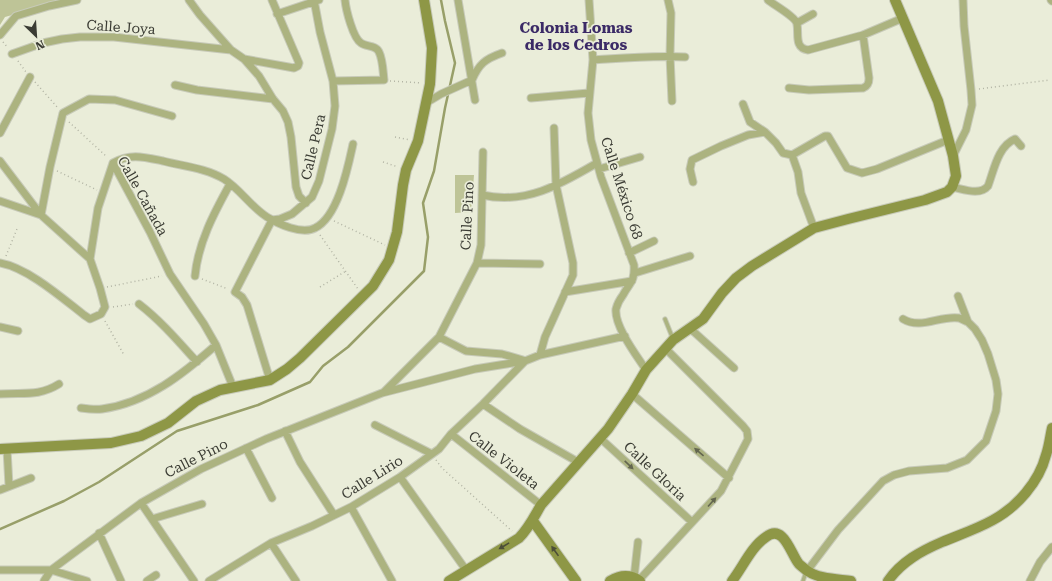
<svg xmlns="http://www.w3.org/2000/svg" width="1052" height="581" font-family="'Roboto Serif',serif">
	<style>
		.green { fill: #bec497 }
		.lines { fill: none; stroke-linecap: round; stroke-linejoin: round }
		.stream { stroke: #989f69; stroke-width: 2.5 }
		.lane-casing { stroke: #c7cab8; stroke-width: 5.5 }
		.street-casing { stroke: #c7cab8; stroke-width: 9 }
		.secondary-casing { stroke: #c7cab8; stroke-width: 12 }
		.path { stroke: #b2b4a4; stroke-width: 1.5; stroke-dasharray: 1 3; stroke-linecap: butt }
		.lane { stroke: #acb380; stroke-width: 3.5 }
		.street { stroke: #acb380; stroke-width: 7 }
		.secondary { stroke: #8e9746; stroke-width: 10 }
		.oneway { fill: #63664f }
		.oneway2 { fill: #4c4e38 }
		.labels { text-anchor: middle; stroke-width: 3.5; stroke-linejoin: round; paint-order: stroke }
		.street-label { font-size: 14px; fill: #3b3c34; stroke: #eaedd9 }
		.neighbourhood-label { font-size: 15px; font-weight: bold; fill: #3b2a66; stroke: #eaedd9 }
	</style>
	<rect width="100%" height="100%" fill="#eaedd9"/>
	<path class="green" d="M0,0H65L5,17L0,25Z
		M455,175H474L471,212L455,213Z"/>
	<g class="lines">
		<path class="stream" d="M0,529L64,501L99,482L177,431L258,405L310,382L323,366L348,347L424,271L428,237L423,203L434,171L445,108L455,63L445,21L441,0"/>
		<defs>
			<path id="lane" d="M665,319L673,339
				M803,581L806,572"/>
			<path id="street" d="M189,0L200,15L231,50L244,59L259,76L273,99L283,111L288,122L291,137L296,187L299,196L306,203
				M458,0L475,100
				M589,0L593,60L588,113L591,140L601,177L634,265C635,282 630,282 623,295C620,299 617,305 616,309C614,326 637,356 646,370
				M668,0L671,13L670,56L672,101
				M768,0C774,5 796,17 797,24C799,34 794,48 808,50L863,35L903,18
				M1051,0L1052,1
				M277,14L319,0
				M797,23L813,14
				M0,35L16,16L49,6L77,0
				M12,54L43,43L62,39L80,37H114L231,50
				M244,59L294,68L298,66L299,63L272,0
				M593,60C623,58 654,55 685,57
				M333,81L384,80C383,72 383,60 379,52C376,45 366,47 361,43C353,38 346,10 345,0
				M175,85L197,90L273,99
				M789,88L809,90L863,88C868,86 869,83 869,78L863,35
				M531,98L589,93
				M426,103L441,94L472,80C479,64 485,59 502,53
				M743,104L750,122L765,132
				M0,133L30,77
				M792,155L825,136H828L847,168L862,173L877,169L948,140
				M792,155L798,172L801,193L814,228
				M953,156L966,130L972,105L971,90L964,26L963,0
				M0,161L41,215
				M113,163L150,232L170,274L204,324L216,345L233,387
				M599,169L640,157
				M693,182L690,169L692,160L721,146L748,135L765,132L776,143L783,153L792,155
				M952,187C963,189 980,196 988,186C994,170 998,146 1015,139L1021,146
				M482,195C526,205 561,184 597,163
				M0,201L41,215L90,259
				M41,215L50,167L63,113L89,99L115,100L172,116
				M629,253L654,241
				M0,263C28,268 62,298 84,315L90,319L101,314L105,307L100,288L90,259L98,208L113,163C130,153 144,157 163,161C182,166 206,168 224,179C240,189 251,207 267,217C278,224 302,235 315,228C338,217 348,167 353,144
				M477,263L540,264
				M635,273L690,256
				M195,276C198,243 214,213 230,184
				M565,292L632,281
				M139,304C161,321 178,341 197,362
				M903,319C921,330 940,315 959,318C962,319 965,321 968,322
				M0,327L18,331
				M689,329L694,332L734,368
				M439,337L466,351L502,354L523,360
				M540,355L545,337L573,275V263L556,185L554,128
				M270,380L247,305L242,297L235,292L272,220L280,219L292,214L312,197L319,181L332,129L335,106L333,81L320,32L314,0
				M384,392L439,337L477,263L481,245L483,152
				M0,394C23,392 38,397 59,384
				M632,394L729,478
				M483,404L520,429L578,462
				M81,408C88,409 95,410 102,409C147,403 183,374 216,345
				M375,425L432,454
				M285,431L300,462L334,515
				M451,434L541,505
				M600,438L692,522
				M246,448L272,498
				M7,449L9,486
				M400,477L466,570
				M0,490L31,478
				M141,503L194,581
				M351,507L392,581
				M152,519L202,504
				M99,533L121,581
				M271,543L296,581
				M0,570H51L87,581
				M807,571L838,530L883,481L894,475L909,471L947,468L967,460L986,441L996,411L998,394L996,380L988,354L982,340L975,329L968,322L958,296
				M634,578L638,542
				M639,580L721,491L748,439L747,431L743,426L665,348
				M44,581L51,570L141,503L201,469L266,439L382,393L475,369L525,361L540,355L625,336
				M147,581L156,575
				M209,581L271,543L312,526L351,507L400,477L439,449L451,434L483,404L525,361
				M1030,581L1040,562L1052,547"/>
			<path id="secondary" d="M0,449L111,443L141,436L168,423L196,401L220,390L270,380L287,369L300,358L373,286L389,260L397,232L403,185L406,170L418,141L430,84L432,48L424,0
				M533,521L576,581
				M449,581L519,538C529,528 534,517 541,505L608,429L632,394L646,370L673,340L703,319L722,293L736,278L752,266L814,228L848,219L925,200L947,192L952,187L956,176L953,156L938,101L895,0
				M610,581C620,575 630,574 640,581
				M732,581C743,567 751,547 766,537C784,523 791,555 799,564C801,566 804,568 806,570C818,579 836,579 851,581
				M888,581C901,562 921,551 942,542C959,535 977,529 993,520C1017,507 1039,482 1046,455C1049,447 1050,437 1052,428"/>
		</defs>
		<use href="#lane" class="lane-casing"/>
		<use href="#street" class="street-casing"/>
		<use href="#secondary" class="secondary-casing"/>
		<path class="path" d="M3,42L8,48
			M18,61L26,72
			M390,81L421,83
			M35,82L58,108
			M979,89L1050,80
			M69,122L107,157
			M395,137L410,140
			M383,162L398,167
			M57,171L97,190
			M334,221L385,245
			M320,235L358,289
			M6,256L17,229
			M202,279L228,289
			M107,287L162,276
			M320,287L346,271
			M113,307L133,304
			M105,321L124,355
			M436,460L442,468L512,531"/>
		<use href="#lane" class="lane"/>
		<use href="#street" class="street"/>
		<use href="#secondary" class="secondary"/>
	</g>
	<defs><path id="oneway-solid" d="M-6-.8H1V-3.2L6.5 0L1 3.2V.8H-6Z"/></defs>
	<g class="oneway">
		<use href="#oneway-solid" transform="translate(699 452) rotate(-140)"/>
		<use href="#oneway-solid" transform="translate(629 465) rotate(44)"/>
		<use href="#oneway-solid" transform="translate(712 502) rotate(-48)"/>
	</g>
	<g class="oneway2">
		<use href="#oneway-solid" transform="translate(504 546) rotate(149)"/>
		<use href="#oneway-solid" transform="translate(555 551) rotate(-125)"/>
	</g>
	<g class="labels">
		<g class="street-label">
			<text transform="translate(121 27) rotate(4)" y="5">Calle Joya</text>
			<text transform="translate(313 147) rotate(-77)" y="5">Calle Pera</text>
			<text transform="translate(622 188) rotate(72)" y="5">Calle México 68</text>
			<text transform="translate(143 196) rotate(61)" y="5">Calle Cañada</text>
			<text transform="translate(467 216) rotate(-87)" y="5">Calle Pino</text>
			<text transform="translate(196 458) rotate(-27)" y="5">Calle Pino</text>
			<text transform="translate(504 460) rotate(38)" y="5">Calle Violeta</text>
			<text transform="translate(655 471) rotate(43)" y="5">Calle Gloria</text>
			<text transform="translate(372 477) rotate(-32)" y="5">Calle Lirio</text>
		</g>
		<g class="neighbourhood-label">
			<text x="576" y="33">Colonia Lomas<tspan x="576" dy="17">de los Cedros</tspan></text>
		</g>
	</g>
	<g transform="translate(36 36) rotate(155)" stroke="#eaedd9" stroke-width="3" paint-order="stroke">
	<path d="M0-3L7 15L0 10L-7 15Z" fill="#3b3c34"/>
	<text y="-6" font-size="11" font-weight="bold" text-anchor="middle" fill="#3b3c34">N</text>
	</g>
</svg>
